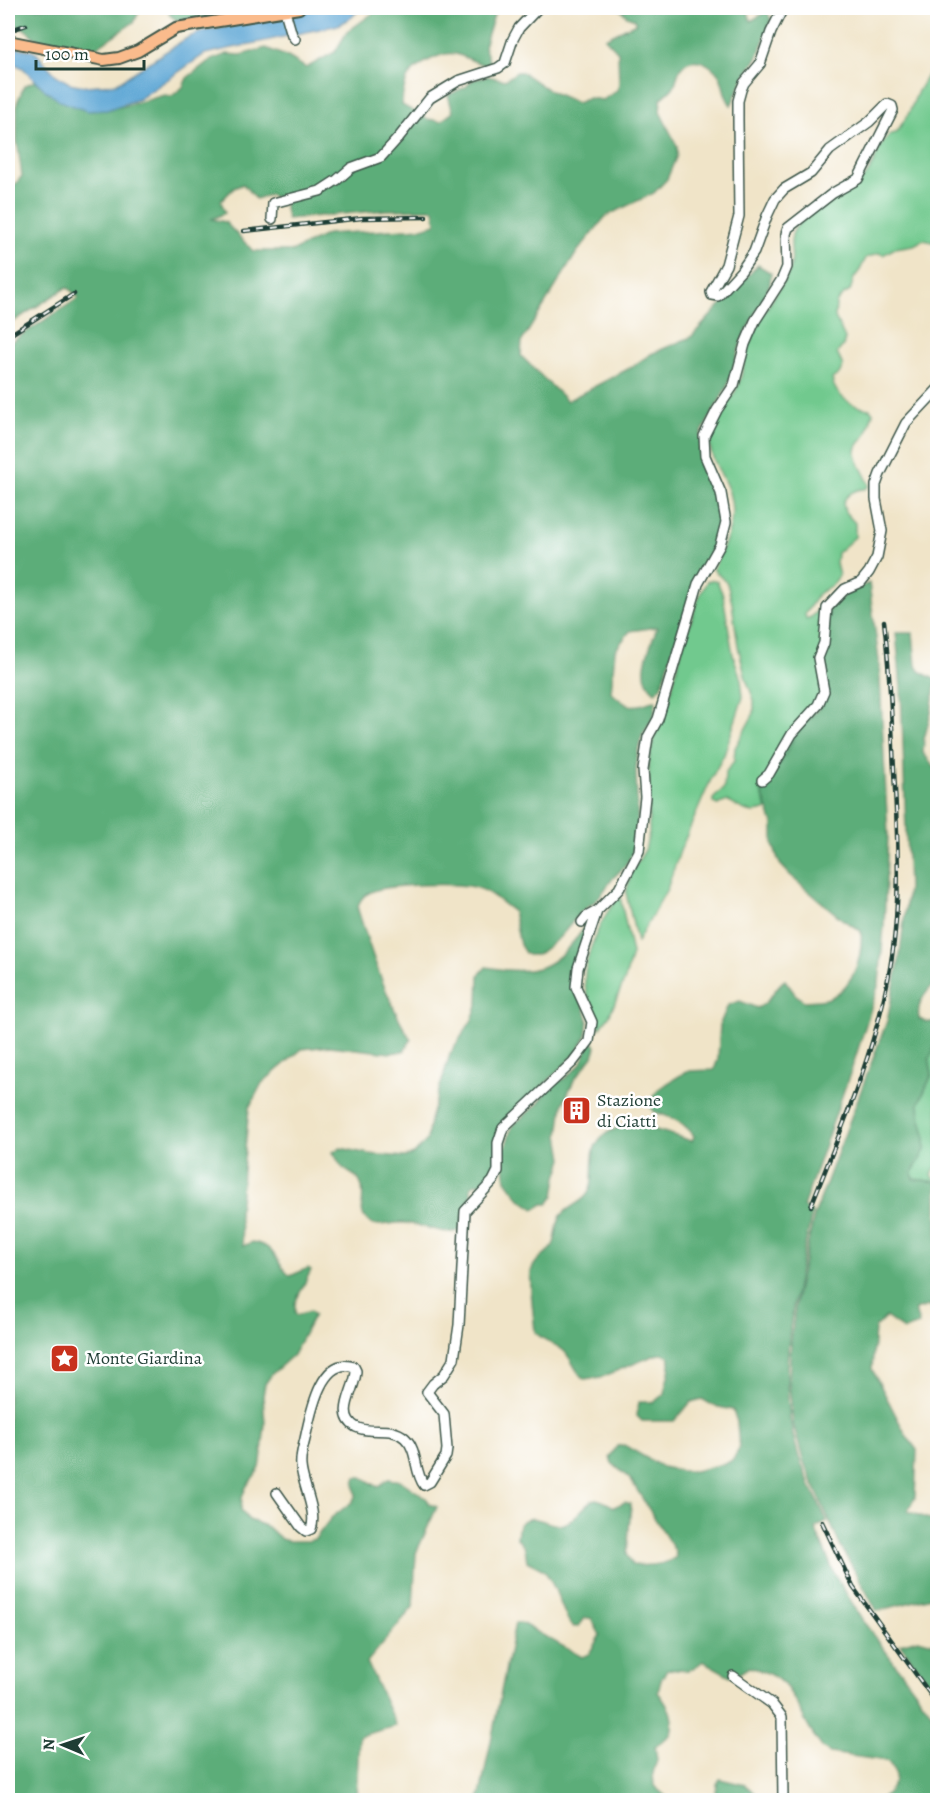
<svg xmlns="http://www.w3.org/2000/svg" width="945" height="1808" font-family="Alegreya,serif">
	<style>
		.green { fill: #71c98e; stroke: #488361; stroke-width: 1.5 }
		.forest { fill: #5cad79; stroke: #3e7556; stroke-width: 1.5; fill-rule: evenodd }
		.water { fill: #5ea7d5; stroke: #3e7284; stroke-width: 1.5 }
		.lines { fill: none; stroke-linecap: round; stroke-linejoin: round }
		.minor-casing { stroke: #3e564a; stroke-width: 12 }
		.major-casing { stroke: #3e564a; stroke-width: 14 }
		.minor { stroke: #fff; stroke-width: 9 }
		.major { stroke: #fabb8c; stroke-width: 10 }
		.rail-casing { stroke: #1f3d34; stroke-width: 4.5 }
		.rail { stroke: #fff; stroke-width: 2; stroke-dasharray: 7; stroke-linecap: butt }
		.labels { text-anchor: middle; stroke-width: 5; stroke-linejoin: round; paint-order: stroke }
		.poi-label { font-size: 18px; fill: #1f3d34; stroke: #fff; text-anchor: start }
	</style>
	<rect width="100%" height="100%" fill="#fff"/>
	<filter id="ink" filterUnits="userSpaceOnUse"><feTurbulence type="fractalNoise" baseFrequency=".0167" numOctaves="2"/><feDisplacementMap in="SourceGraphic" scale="12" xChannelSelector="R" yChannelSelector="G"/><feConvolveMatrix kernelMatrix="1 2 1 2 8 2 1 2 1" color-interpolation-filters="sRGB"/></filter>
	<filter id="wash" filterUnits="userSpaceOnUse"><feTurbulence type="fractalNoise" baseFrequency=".008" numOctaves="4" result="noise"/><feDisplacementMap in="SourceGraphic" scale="24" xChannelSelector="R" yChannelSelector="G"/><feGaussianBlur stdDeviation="1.35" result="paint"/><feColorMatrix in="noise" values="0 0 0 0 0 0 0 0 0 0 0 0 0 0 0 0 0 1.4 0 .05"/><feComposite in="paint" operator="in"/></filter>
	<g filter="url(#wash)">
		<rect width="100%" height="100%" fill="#f0e4c8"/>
		<path class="green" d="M937,59V243L923,240L914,245L895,248L883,255L879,253L866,258L860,270L854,278L850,291L842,296L836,303L835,317L845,338L843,346L837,353L843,366L839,374L832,379C835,397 853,407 870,409L873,413C871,419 869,426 867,432C864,440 855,444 856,454C858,466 867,475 869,486L865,489C856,488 846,495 843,503L845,512L855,523V537L837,553L836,563L839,576L833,584L818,594L805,614L806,619L811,617L834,592L839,591L828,689L798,732L777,769L768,781L760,787L767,809C751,816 742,809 727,801L718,805L713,803V799L724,788L725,773L734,761L735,748L754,713V700L746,679L738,646L732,603L727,583L713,569C725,544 738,521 729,492C722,472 708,458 710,437C712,418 728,406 736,390C742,378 743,367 746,355C749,343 755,332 760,321C768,303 782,288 790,270C795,258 787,242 794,230C805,211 845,195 863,179C876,168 876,144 891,134L896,133L909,113L918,91Z
			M712,580L717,581L723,595L733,655L741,679L743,697L724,755L712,777L680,851L667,889L637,942L626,893L632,871L645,850L649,833V760L654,738L669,700L683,645L699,597L707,581Z
			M620,896L632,954L625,979L609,1016L600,1028C594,1014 586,998 585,983C583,958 602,914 620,896Z
			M937,1042L938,1163L932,1175L937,1182L914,1179L912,1173L925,1149V1135L920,1116L919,1103L932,1075L929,1060Z"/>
		<path class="forest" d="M8,8H141L134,22L91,51C74,48 53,47 37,39C25,31 25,25 8,25Z
			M168,8H229V11L226,15L177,21L170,15Z
			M380,8H499L494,15L484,46L491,66H487C477,63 466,57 456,54C444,51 423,62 413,71C405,78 402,94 402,105L427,119L441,121L453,112L448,95L466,87L472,80L487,76L505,80L517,72H522L550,91L577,103L589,98L603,100L617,90L619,85L618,52L605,38L636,23L635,19L627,16L619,8H747L751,21L767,11L771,20L758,56L744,78L731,105C722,94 725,84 719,75C710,63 692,53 681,68C677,74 677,80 674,86C671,91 665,95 661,99L660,112L677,146V155L667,179L654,193L606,216L577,252L522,341L521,356L567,401L630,368L651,354L691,337L758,265L771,273L770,284L742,340L727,387L701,434L700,456L713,486L720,513L718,535L686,610L661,687L655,692C634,675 651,647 657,627L630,631L615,650L611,692C627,708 633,709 655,700L656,702L654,716L642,736L638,750L636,770L638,829L632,854L626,865L613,878L598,899L580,913L560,937L537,955H528L525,953L520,945L513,911C502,904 490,891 478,888C459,882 388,884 371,892C363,895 358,902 358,910C372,955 386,999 411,1040L404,1051L391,1053L330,1046L302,1049L262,1083L249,1108L239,1212L243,1246L253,1242C279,1248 273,1261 290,1276L308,1268L311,1270L295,1303V1312L297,1315L310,1311L314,1315L293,1355L272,1374L265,1384L263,1396L265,1424L261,1462L260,1468L246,1487L242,1498L241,1510L249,1520L268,1527L281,1539L288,1541H308L315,1539L331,1518L352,1502L356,1495L354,1483L356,1477H362L378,1487L388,1479L401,1481L427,1499L429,1504L437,1507L416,1553L413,1607L367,1662L396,1726L359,1736L356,1800H8V344L79,298L67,287L8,325V186H14L22,176L17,140V103L24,86L34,81C44,87 54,96 65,102C97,118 132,104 164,95L172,96L183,87L187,78L209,61L227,54L241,55L266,48L288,57L306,68L335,52L347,32ZM243,184L256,199L270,195L284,202L287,219L387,210L434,209L436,224L422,228L327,234L293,251H253L225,222L212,219L225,213L221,201L234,188Z
			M869,583L879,661L888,835L884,926L879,983L854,1062L803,1207L812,1213C795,1294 773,1376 799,1457C806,1479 818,1500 827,1521L815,1528L835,1575L863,1621L937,1720V1800H879C893,1789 903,1777 887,1761L830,1753C823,1750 821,1746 817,1740C792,1707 798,1678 749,1667L738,1674L730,1676L703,1661C689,1673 685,1671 667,1669L661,1680L658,1692C669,1707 675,1716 671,1734L655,1747L657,1760L653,1773L654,1786L670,1800H479L515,1623H521L582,1657L589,1654L600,1635L591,1618H585L579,1626L574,1627C563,1620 557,1584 544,1571C540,1567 532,1564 527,1561L525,1548L517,1538C518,1532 517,1524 523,1521C537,1513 550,1528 564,1524C576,1521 588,1499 596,1499C602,1500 609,1504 614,1507L625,1502L631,1504L627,1554L632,1565C646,1566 664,1566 676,1557L675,1551L631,1480L612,1463L610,1457L617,1446L624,1445L662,1467L682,1471H695L727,1463L733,1460L739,1448L737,1422L733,1410L714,1406L702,1399L691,1402L674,1421H642L637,1416L639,1402H654L664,1394C665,1381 682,1348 655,1355L602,1377L584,1379C575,1372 572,1359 564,1351C555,1343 543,1341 535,1332C534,1318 529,1283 531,1272C534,1260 545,1256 552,1247C558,1239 555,1225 561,1216C566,1208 579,1204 586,1196C602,1175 578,1144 615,1129C636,1120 671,1135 692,1141L694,1136C685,1122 669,1116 654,1112L648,1103L660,1088L687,1071L714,1070L718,1059L720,1024L728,1005L740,1001L757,1008C770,1004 774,987 785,980L795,994L804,1001C812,1000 825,1001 832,997C855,984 863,955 861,931L843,920L794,879L780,864L773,845V824L760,787C779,773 785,751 798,732C805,722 815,713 823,703L822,657L830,609L846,593Z
			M896,633H913L916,666L919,671L936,680L931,713L924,739L923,753L937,770L938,913L933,918L937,928V981C926,992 916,1003 919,1019L927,1022H937V1042L929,1059L932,1074L919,1103L920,1116L925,1135V1150L912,1173L914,1179L937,1182L938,1315L928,1306L915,1310L919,1325L904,1330L886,1317L875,1328L872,1369L906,1435L917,1450L915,1497L908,1511L937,1522L938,1591L931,1597L877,1611L839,1543L803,1460L793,1423L789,1383L791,1341L797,1292L814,1216L887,1021L899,961L908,888L901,687Z
			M585,927H587L574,974L588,1019L586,1037L576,1054L501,1126L495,1167L484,1183L475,1184L471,1187V1197L466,1205L460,1231C441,1235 424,1225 405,1223C394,1221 379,1229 369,1222C357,1214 365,1199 362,1187C358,1174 351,1175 343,1168C339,1164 336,1157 333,1152L341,1148L369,1154L405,1157L414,1154L427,1140L430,1120L450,1054L472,1020L478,1003L479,975L486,967C538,976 553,970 585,927Z
			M590,1043H594L596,1047L593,1056L574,1080L563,1104L559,1135L563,1159L557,1177L554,1196L548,1204H543L535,1209L520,1199L506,1180L504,1167L505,1149L512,1126L538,1104L552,1085L564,1079L580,1065Z
			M918,1639L937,1644V1693L900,1644Z
			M720,1779L745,1785L760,1797V1800H715L717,1784Z"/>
		<path class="water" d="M319,8H361L351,18L338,25L205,54L139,99L107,110L87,111L60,101L46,91L23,68L13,63H8V46L34,51L56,75L69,83L84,86L116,84L187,38L204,31L297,14Z"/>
	</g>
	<g filter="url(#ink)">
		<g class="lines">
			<defs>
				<path id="minor" d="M285,11L292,35L295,39
					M272,219L273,203L320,191L337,180L351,168L381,157L399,137L430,98L458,81L498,68L505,63L513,39L519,28L538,8
					M762,780L769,774L792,734L818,705L824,691L818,658L824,643L827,608L845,589L861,582L869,572L877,557L882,531L876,499V485L880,474L906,423L938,389
					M582,922L586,917L597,911
					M277,1493L301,1527L306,1531L311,1529C318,1513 302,1484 301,1466C300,1456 303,1448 305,1439C310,1417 320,1355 354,1367L356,1371C356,1389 334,1414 356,1427C371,1435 391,1425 405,1438C418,1450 414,1472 424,1485L430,1482L446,1456L447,1449L444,1414L427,1392L433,1384L444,1375L454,1359L459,1325L465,1211L493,1181L498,1171V1143L503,1128L573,1062L589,1041L592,1022L576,987L578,968L597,911L619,889L639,851L645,797L643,770L648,737L658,719L698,584L720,545L726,522L721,493L705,456L704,436L717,410L734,385L745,344L755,321L782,279L787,267L786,234L788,228L833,193L858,179L893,110L892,106L887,104L869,122L830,150L811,173L784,189L775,199L767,216L754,252L741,271L718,296L712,295L711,292L726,265L739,216L738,121V101L741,90L744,83L760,64L771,32L783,8
					M733,1676L772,1704L782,1717L783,1800"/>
				<path id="major" d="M8,41L104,60L119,58L138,51L176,28L299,8"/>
			</defs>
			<use href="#minor" class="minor-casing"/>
			<use href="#major" class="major-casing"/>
			<use href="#minor" class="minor"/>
			<use href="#major" class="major"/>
			<defs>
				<path id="rail" d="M8,31L26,25
					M244,231L362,218L426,217
					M8,336L74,294
					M811,1206C840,1132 873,1057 888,979C902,910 898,840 894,771C892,721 890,671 884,621
					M822,1522L853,1587L938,1705"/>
			</defs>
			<use href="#rail" class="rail-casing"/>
			<use href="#rail" class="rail"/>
		</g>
	</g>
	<defs>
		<symbol id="building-square" viewBox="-11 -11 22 22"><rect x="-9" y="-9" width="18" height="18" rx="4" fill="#c8321e" stroke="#fff"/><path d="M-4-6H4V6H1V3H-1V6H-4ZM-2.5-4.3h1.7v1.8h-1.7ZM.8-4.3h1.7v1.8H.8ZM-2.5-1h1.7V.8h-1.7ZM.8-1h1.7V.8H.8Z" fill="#fff"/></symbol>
		<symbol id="sight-square" viewBox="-11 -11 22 22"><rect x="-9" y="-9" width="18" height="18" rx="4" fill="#c8321e" stroke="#fff"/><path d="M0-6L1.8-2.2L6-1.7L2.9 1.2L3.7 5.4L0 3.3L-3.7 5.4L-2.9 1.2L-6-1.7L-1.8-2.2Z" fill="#fff"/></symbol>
	</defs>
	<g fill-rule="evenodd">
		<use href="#building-square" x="560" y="1094" width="33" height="33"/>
		<use href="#sight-square" x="48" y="1342" width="33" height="33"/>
	</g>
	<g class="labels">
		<g class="poi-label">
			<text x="597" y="1106">Stazione<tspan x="597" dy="21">di Ciatti</tspan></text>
			<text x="86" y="1364">Monte Giardina</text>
		</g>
	</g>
	<rect width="945" height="1808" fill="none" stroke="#fff" stroke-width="30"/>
	<g transform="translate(63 1745) rotate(272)" stroke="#ffffff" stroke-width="4.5" paint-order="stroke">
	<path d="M0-4.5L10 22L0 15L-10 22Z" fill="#1f3d34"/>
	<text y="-9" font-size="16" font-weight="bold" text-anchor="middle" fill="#1f3d34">N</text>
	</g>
	<path d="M36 60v9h108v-9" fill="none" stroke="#1f3d34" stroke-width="3"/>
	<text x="45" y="60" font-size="18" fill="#1f3d34" stroke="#ffffff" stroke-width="4.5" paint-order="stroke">100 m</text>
</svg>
